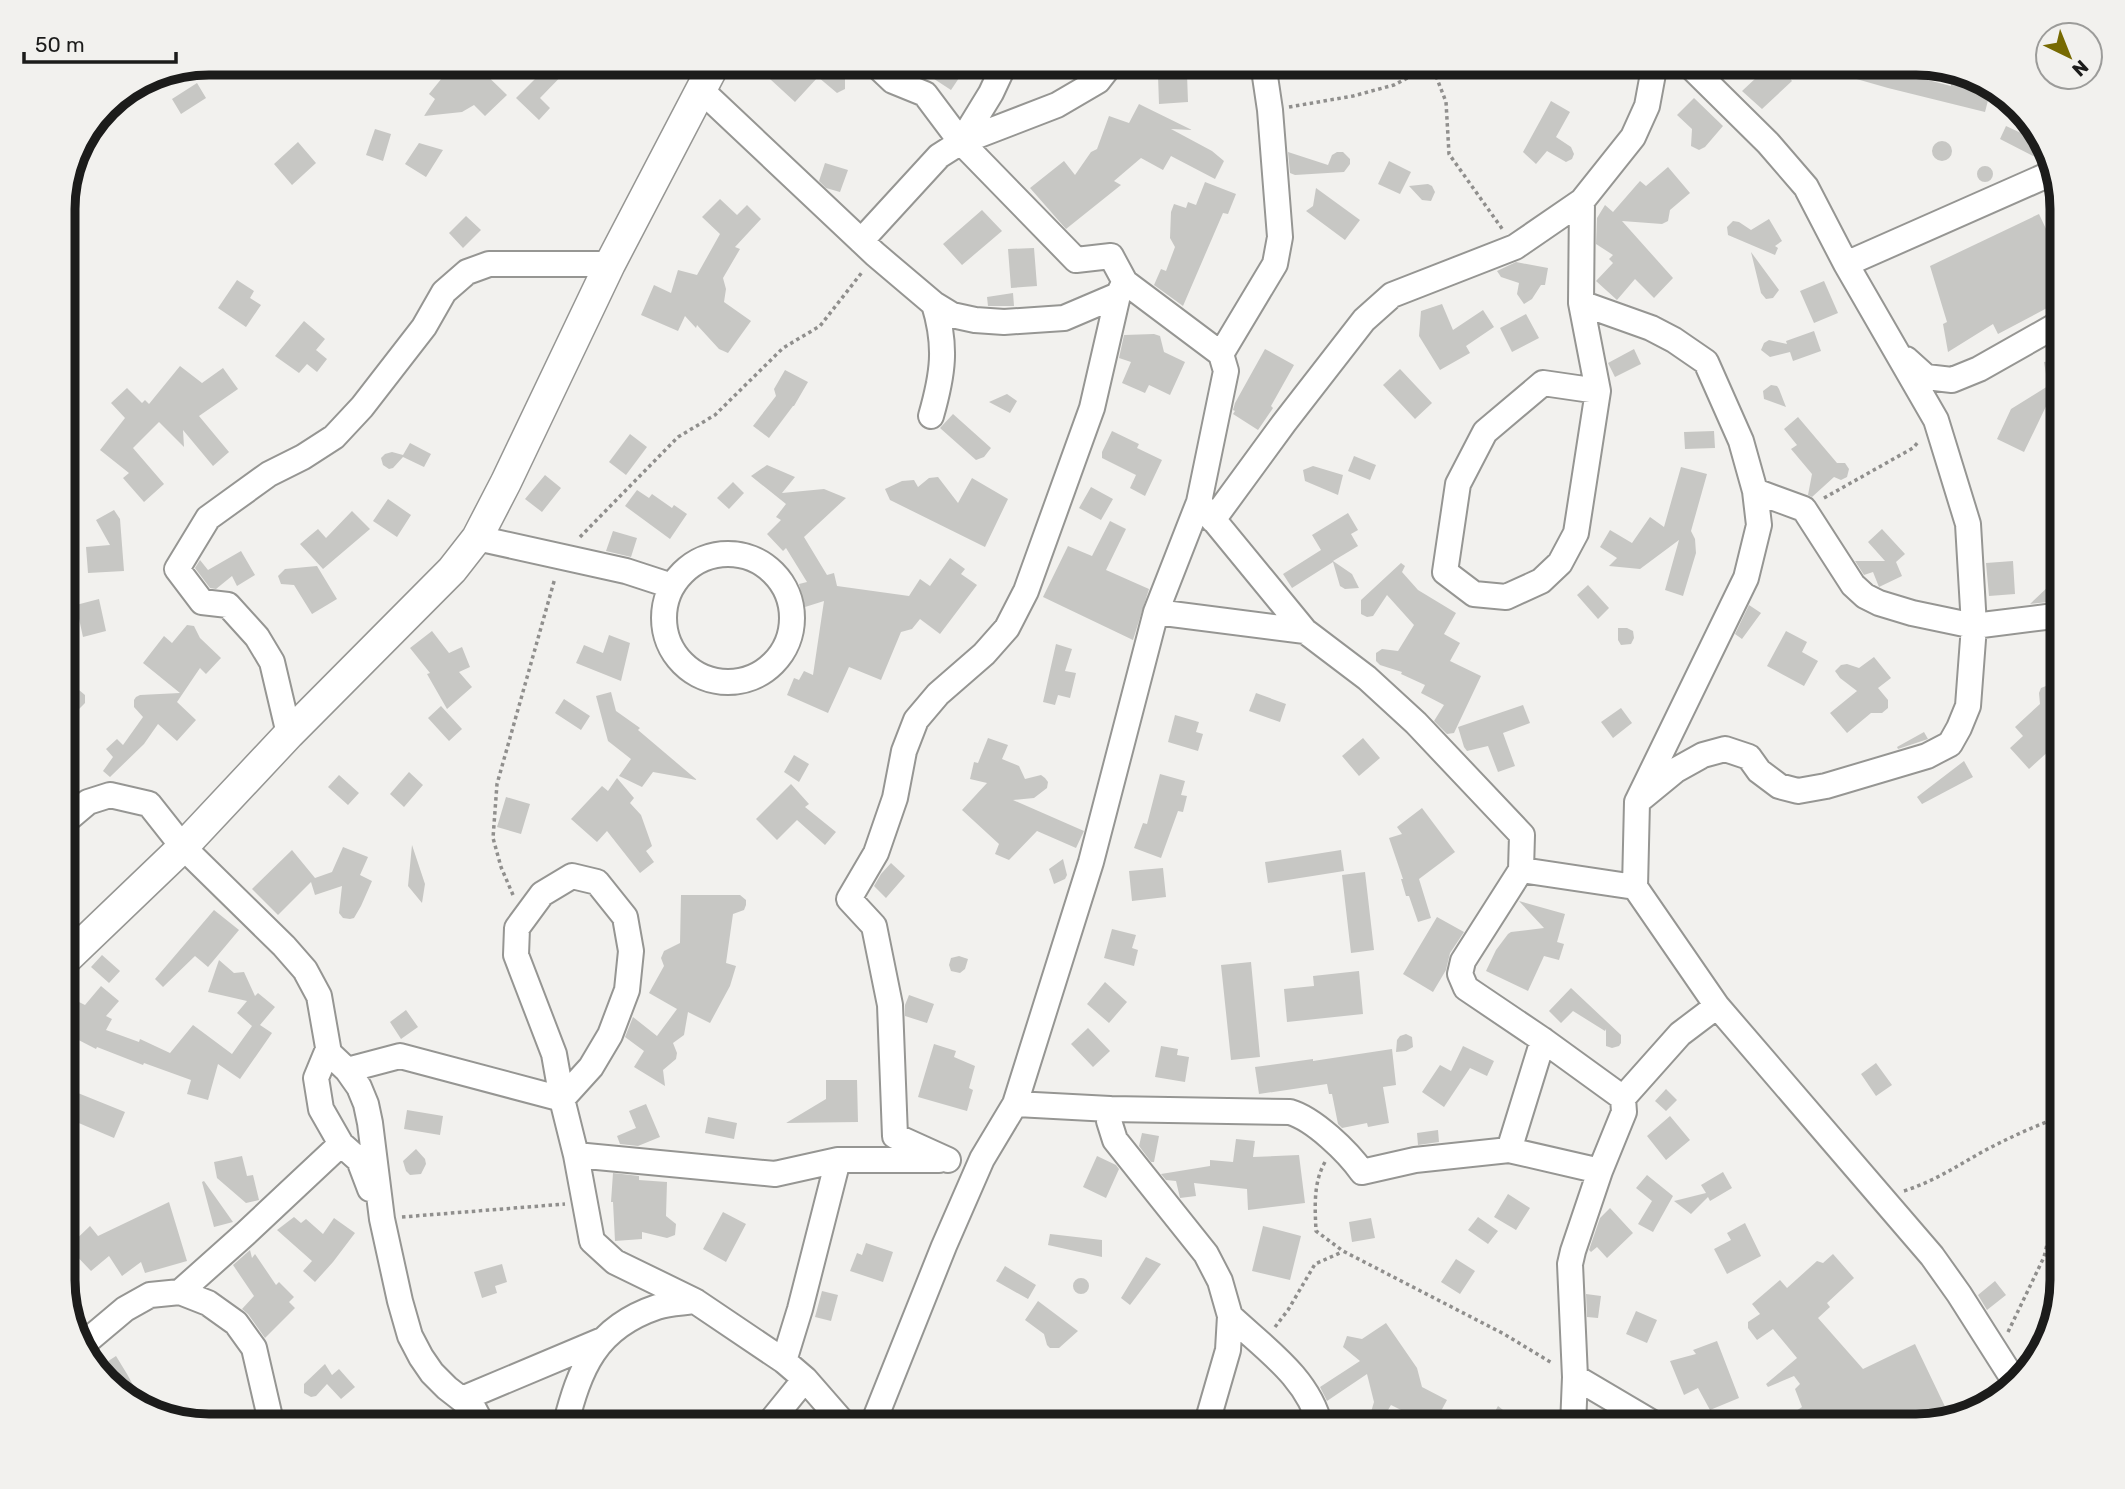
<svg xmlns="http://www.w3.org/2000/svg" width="2125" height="1489" font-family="Rubik,sans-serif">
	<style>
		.building { fill: #c7c7c4 }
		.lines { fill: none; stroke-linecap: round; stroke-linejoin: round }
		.minor-casing { stroke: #969693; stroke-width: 28 }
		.tertiary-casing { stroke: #969693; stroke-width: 33 }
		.path { stroke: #908f8d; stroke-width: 3.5; stroke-dasharray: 3.5 3.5; stroke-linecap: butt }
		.minor { stroke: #fff; stroke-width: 24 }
		.tertiary { stroke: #fff; stroke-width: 30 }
		.rim { fill: none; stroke: #1c1c1b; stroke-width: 9 }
	</style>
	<rect width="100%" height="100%" fill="#f2f1ee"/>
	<path class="building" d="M428,63H474L507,95L485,116L474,105L462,112L424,116L435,99L429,94L442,78Z
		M530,63H574L540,98L550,108L539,120L516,98L541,73Z
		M785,63H831L829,66L845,79V89L837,93L818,77L795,102L770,79Z
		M936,63H969L951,90L928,75Z
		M1772,63H1778L1792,81L1762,109L1742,91Z
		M1818,63H1868L1892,70L1894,65L1921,72L1920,78L1951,86V83L1963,86L1964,82L1991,89L1985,112L1888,88L1818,68Z
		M1187,74L1188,102L1159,104L1158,76Z
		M197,83L206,98L181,114L172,99Z
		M1694,98L1723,126L1705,147L1699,150L1691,146L1692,129L1677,115Z
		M1551,101L1570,112L1556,137L1571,147L1574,154L1572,159L1566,162L1547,151L1536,164L1523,152Z
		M1139,104L1192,130L1171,129L1212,151L1224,161L1215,179L1171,156L1163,170L1141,158L1114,181L1121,185L1066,229L1030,188L1064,161L1075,175L1091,152L1097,149L1109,116L1129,123Z
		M2006,126L2045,144L2049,159L2043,161L2000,139Z
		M375,129L391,134L383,161L366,155Z
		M1932 151a10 10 0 1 1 20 0a10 10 0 1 1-20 0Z
		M298,142L316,163L292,185L274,164Z
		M419,143L443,150L426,177L405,164Z
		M1288,152L1328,165L1332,155L1337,152H1343L1350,159V164L1344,172L1295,175L1290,173Z
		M1389,161L1411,172L1400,194L1378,184Z
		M825,163L848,170L840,192L826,188L819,181Z
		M1977 174a8 8 0 1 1 16 0a8 8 0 1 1-16 0Z
		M1668,167L1690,193L1670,210L1668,221L1662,224L1622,221L1673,278L1654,298L1635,279L1617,300L1596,281L1613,263L1609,259L1613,255L1596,244L1597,218L1605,205L1613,212L1640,181L1646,186Z
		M1205,182L1236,194L1228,214L1223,213L1183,306L1154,285L1161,269L1166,271L1175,247L1170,238L1171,212L1174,204L1186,208L1188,202L1196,205Z
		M1428,184L1432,186L1435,192L1431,201L1422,200L1409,186Z
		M1316,188L1360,220L1345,240L1306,211L1313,206Z
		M720,199L737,215L747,205L761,219L735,247L740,249L723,278L726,289L724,302L751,321L728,353L719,349L697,325L696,328L685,316L678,331L641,315L654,285L671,293L678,270L697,275L720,234L702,217Z
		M982,210L1002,231L962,265L943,244Z
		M2039,214L2062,263V300L1998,334L1993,324L1948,352L1943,324L1947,322L1930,266Z
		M466,216L481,230L463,248L449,233Z
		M1769,219L1782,241L1775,246L1778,248L1775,255L1728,235L1727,227L1733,221L1739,222L1751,230Z
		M1034,248L1037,286L1011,288L1008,249Z
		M1751,252L1779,290L1773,298L1766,299L1761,293Z
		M1516,262L1548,268L1545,285H1541L1532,299L1524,304L1517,294L1519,283L1501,277L1497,271Z
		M237,280L254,291L250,298L261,305L246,327L218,308Z
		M1824,281L1838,313L1814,323L1800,291Z
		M1013,293L1014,306H988L987,297Z
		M1442,304L1453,330L1483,310L1494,327L1466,346L1470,353L1440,370L1419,336L1421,311Z
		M1526,314L1539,338L1512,352L1500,328Z
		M304,321L325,339L316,350L327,359L317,372L307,364L299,373L275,356Z
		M1814,331L1821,351L1793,361L1790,352L1770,357L1761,350L1764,343L1769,340L1787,344L1786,341Z
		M1154,334L1160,336L1164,352L1185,362L1170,395L1149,385L1145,393L1122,383L1131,362L1119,358L1124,335Z
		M1265,349L1294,365L1271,406L1273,408L1258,430L1233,414L1235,411L1233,410L1235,403Z
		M1634,349L1641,364L1615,377L1608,363Z
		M2062,359V414L2053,415L2050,398L2024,452L1997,439L2011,409L2048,386L2044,362Z
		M180,366L202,383L223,368L238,389L199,416L229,452L213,466L183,430L184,447L159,422L133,448L164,484L144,502L123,478L129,473L100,450L125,418L111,403L127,388L142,403L145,400L149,404Z
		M1400,369L1432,403L1415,419L1383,385Z
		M785,370L808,382L794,406H793L769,438L753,426L776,396L774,389Z
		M1771,385L1777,386L1779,389L1786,407L1764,399L1763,391Z
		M1007,394L1017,401L1010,413L989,402Z
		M953,414L991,448L984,457L976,460L940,428Z
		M1798,417L1837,463H1845L1849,469L1847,477L1841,480L1834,477L1812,497L1808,495L1812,474L1791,449L1797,445L1784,429Z
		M1112,431L1139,444L1137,448L1162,460L1145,496L1130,488L1136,475L1102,458V452Z
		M1714,431L1715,448L1685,449L1684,432Z
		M630,434L647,447L626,475L609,462Z
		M410,443L431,454L424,467L403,457L393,468L389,469L383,465L381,458L385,454L392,452L403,455Z
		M1354,456L1376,465L1370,480L1348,471Z
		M767,465L795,477L782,493L824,489L846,498L804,537L827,575L834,573L837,586L909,596L920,579L930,586L950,558L965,569L961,574L977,585L940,634L920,619L912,629L901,632L881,680L849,667L828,713L787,695L794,678L799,680L804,671L813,675L824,601L805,607L799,584L807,582L786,548L783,551L767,534L781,520L776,517L786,504L751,476Z
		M1313,466L1343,475L1338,495L1305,481L1303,470Z
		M1681,467L1707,474L1691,531L1695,539L1696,553L1683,596L1665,590L1679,540L1640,569L1609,566L1617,558L1600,547L1610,530L1632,543L1650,517L1664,527Z
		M545,475L561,488L542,512L525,499Z
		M938,477L958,503L972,478L1008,499L985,547L890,500L885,489L902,481L914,480L918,487L929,478Z
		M733,482L744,493L729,509L717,498Z
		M1091,487L1113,499L1101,520L1079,508Z
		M637,490L649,498L652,494L672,508L674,505L687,514L670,539L625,506Z
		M388,499L411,515L397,537L373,521Z
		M114,510L120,519L124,571L88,573L86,547L110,545L96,520Z
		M352,511L370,529L323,569L300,544L318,529L326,538Z
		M1348,513L1358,530L1351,534L1358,546L1333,561L1352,574L1359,588L1345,589L1340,586L1333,562L1292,588L1283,574L1321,550L1312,535Z
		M1110,521L1126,529L1106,570L1149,589L1133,640L1043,597L1068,546L1092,556Z
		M1882,529L1905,554L1896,562L1902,576L1879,587L1873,572L1864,575L1855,561H1885L1868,542Z
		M613,531L637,538L631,557L606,551Z
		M241,551L255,575L237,586L232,576L216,589L210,588L195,568L200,560L208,570Z
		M2013,561L2015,594L1989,596L1986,563Z
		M1401,563L1405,566L1402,572L1418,590L1456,613L1444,634L1460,643L1450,661L1481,676L1454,733L1447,734L1434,721L1444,705L1421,693L1425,685L1401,674L1402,672L1380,665L1376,661V653L1382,649L1398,651L1414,625L1387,595L1373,616L1367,617L1361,614V600Z
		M317,566L337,599L312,614L294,585L281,584L278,576L285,569Z
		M1588,585L1609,608L1598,619L1577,595Z
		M2050,585L2061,597L2057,601L2030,604Z
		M99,599L106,631L83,637L76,605Z
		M1749,605L1761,613L1742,639L1735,634Z
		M187,625L194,626L200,638L221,658L206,674L200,668L177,702L196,720L177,741L158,724L144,744L110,777L103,771L113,757L106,749L117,739L123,745L143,717L134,707V700L136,697L140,695L180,693L143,663L164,636L172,643Z
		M1618,628H1627L1633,631L1634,638L1631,644L1621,645L1618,640Z
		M432,631L449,653L462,647L470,667L459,672L472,687L447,709L427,674L430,673L410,648Z
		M1786,631L1807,642L1802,652L1818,661L1804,686L1767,666Z
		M609,635L630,643L621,681L576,663L584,645L603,653Z
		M1056,644L1072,649L1065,671L1076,673L1070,698L1058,695L1055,705L1043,702Z
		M1874,657L1891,678L1878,688L1888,700V708L1882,713H1871L1847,733L1830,713L1857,691L1840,678L1835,671L1841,665L1847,664L1859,668Z
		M2046,686L2054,688L2062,699V739L2029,769L2010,748L2023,736L2015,727L2040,704L2039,693L2041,688Z
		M74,689L79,690L85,695V703L79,709L71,708L63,697V693Z
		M611,692L616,711L640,728L638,730L697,780L653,772L642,787L619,776L631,759L608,741L596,696Z
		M1256,693L1286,704L1280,722L1249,711Z
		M564,699L590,716L581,730L555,713Z
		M1523,705L1530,723L1503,733L1515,766L1498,772L1488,746L1467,751L1464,747L1458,727Z
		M441,706L462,729L449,741L428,718Z
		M1621,708L1632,723L1613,738L1601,722Z
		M1175,715L1199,722L1196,732L1203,734L1198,751L1168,742Z
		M1924,732L1928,739L1898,749L1897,747Z
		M988,738L1008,745L1002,759L1019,766L1025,779L1041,775L1045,778L1048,782L1047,788L1034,798L1013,800L1084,831L1076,848L1037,831L1009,860L995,854L999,844L962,810L987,783L970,779L974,762L978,763Z
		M1363,738L1380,758L1359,776L1342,756Z
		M794,755L809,764L799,782L784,772Z
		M1964,761L1973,777L1922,804L1917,797Z
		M409,772L423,785L404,807L390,794Z
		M1160,774L1185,781L1181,795L1187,796L1183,812L1178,811L1161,858L1134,848L1143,823L1147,824Z
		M339,775L359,793L348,805L328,787Z
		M617,778L634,798L630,803L641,815L652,846L646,851L654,862L640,873L607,831L597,842L571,819L602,786L608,791Z
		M791,784L809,804L805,807L836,832L825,845L797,820L777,840L756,819Z
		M506,797L530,804L521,834L497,827Z
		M1422,808L1455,852L1419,879L1431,918L1418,922L1409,896H1406L1401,879H1403L1389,838L1402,834L1397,827Z
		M412,845L425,884L422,903L408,886Z
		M343,847L368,857L360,875L372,881L361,906L354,918L350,919L343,918L339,913L342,886L315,895L311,882L278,915L252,889L292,850L315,878L332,872Z
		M1341,850L1344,871L1268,883L1265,862Z
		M1063,859L1067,875L1065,879L1054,884L1049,869Z
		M891,863L905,876L886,898L874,886L881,874Z
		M1163,868L1166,897L1132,901L1129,871Z
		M1365,872L1374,950L1351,953L1342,875Z
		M681,895H740L746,900V905L744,910L733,914L726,963L736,966L730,986L710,1023L688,1012L684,1035L673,1043L677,1053L676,1059L663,1070L665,1086L634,1067L644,1051L625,1037L633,1017L657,1036L677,1009L649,993L664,966L661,958L664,951L680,943Z
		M1519,901L1565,914L1557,942L1564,944L1559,960L1544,956L1528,991L1486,971L1496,950L1508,934L1511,932L1544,928Z
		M214,910L239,930L208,967L195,956L163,987L155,979Z
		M1437,917L1464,932L1450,953L1446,970L1433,992L1403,974Z
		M1112,929L1136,935L1132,948L1138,950L1134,966L1104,958Z
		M102,955L120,971L109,983L91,967Z
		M959,956L968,959L965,969L960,973L951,971L949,965L951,958Z
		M219,960L234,973L244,972L255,996L258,993L275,1007L260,1025L272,1033L240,1079L218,1064L208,1100L187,1094L191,1080L144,1063L143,1065L97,1047L96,1049L63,1032V1022L75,1000L85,1005L101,986L119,1001L106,1016L112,1019L106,1030L139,1042L140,1039L170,1053L193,1025L232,1054L252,1026L237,1013L247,1001L208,992Z
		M1251,962L1260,1057L1231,1060L1221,965Z
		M1359,971L1363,1014L1287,1022L1284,989L1314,986L1313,976Z
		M1105,982L1127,1002L1109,1023L1087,1004Z
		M1571,988L1621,1035V1043L1619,1046L1612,1048L1606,1046V1029L1605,1031L1573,1011L1561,1023L1549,1011Z
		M909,995L934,1004L927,1023L905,1016V1005Z
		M406,1010L418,1027L401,1039L390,1022Z
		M1088,1028L1110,1051L1093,1067L1071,1044Z
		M1406,1034L1412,1037L1413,1047L1406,1051L1396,1052L1397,1040L1400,1036Z
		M934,1044L956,1051L954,1057L975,1066L969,1088L973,1090L967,1111L918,1097Z
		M1161,1046L1178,1049L1177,1055L1189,1057L1185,1082L1155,1077Z
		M1463,1046L1494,1061L1487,1076L1470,1068L1444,1107L1422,1092L1440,1065L1451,1071Z
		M1392,1049L1396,1085L1383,1087L1389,1123L1368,1127L1367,1123L1342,1128L1338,1124L1332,1094H1329L1327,1084L1259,1094L1255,1067L1313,1059V1061Z
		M1876,1063L1892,1085L1876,1096L1861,1074Z
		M826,1080H857L858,1122L786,1123L826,1099Z
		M68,1089L125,1112L114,1138L74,1121L79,1114L63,1107V1101Z
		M1666,1089L1677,1100L1666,1111L1655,1101Z
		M646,1104L660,1137L638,1146L620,1144L617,1136L636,1128L629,1111Z
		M407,1110L443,1116L440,1135L404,1129Z
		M1670,1116L1690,1140L1666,1160L1647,1136Z
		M708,1117L737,1123L734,1139L705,1133Z
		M1438,1130L1439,1142L1418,1145L1417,1133Z
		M1142,1133L1159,1136L1154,1162H1151L1139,1146Z
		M1236,1139L1255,1141L1253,1157L1299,1155L1305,1203L1248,1210L1247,1189L1194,1183L1196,1196L1180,1198L1176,1181L1166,1180L1161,1174L1210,1166V1160L1233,1162Z
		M416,1149L425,1159L426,1164L421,1174L410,1175L406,1171L403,1161Z
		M242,1156L247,1176L253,1175L259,1200L246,1203L217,1178L214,1162Z
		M1097,1156L1116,1165L1119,1169L1106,1198L1083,1187Z
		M1723,1172L1732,1188L1710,1201L1708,1197L1691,1214L1674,1201L1706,1193L1701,1185Z
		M613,1173L639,1176V1180L667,1182L666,1216L676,1224L675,1235L667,1238L642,1232V1239L615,1241L613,1202H611Z
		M1647,1175L1673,1196L1653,1232L1638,1224L1652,1201L1636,1188Z
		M204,1181L233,1222L214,1227L202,1182Z
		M1508,1194L1530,1208L1516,1230L1494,1217Z
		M169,1202L187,1261L145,1273L141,1262L122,1276L109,1256L91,1271L68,1247L90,1226L98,1236Z
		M1610,1208L1633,1233L1607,1258L1597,1247L1591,1252L1589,1250L1600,1218Z
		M723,1212L746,1224L726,1262L703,1249Z
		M294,1217L301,1223L306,1219L323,1234L334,1218L355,1233L333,1262L315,1282L303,1271L312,1261L277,1230Z
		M1478,1217L1498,1231L1488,1244L1468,1230Z
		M1371,1218L1375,1238L1352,1242L1349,1222Z
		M1745,1223L1761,1256L1727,1274L1714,1249L1731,1240L1727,1233Z
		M1263,1226L1301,1236L1290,1280L1252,1271Z
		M1050,1234L1102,1240V1257L1048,1245Z
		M866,1243L893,1252L883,1282L850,1271L857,1253L862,1255Z
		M250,1250L252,1258L255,1254L276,1285L279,1282L294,1297L289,1302L295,1308L265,1338L248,1314L242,1309L254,1296L233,1265Z
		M1833,1254L1854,1278L1827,1303L1830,1307L1818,1318L1863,1369L1915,1344L1950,1417L1916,1426H1774L1802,1407L1795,1389L1800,1384L1794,1376L1768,1387L1766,1384L1797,1358L1773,1329L1757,1340L1748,1328V1322L1760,1314L1752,1304L1780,1280L1787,1288L1817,1261L1823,1263Z
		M1146,1257L1161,1264L1130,1305L1121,1298Z
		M1456,1259L1475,1271L1460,1294L1441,1282Z
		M502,1264L507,1282L495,1286L497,1293L482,1298L474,1272Z
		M1005,1266L1036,1285L1028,1299L996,1281Z
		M1073 1286a8 8 0 1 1 16 0a8 8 0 1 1-16 0Z
		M1995,1281L2006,1295L1987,1310L1978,1295Z
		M822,1291L838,1295L831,1321L815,1317Z
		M1586,1294L1601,1296L1598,1318L1587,1317Z
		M1038,1301L1078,1331L1059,1348H1050L1047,1345L1044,1334L1025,1320Z
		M1636,1311L1657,1320L1647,1343L1626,1334Z
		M1386,1323L1417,1368L1422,1387L1447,1400L1433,1426L1391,1405L1385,1415L1378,1418L1375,1416L1371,1412L1374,1402L1367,1374L1327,1401L1320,1387L1360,1361L1343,1347L1347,1336L1362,1339Z
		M1717,1341L1739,1398L1710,1410L1698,1388L1684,1395L1670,1361L1696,1354L1693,1350Z
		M116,1356L127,1374L145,1407L128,1401L118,1390L102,1365Z
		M325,1364L332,1375L339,1369L355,1387L341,1399L327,1384L316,1396L311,1397L304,1393V1384Z
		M1498,1406L1523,1426H1487Z"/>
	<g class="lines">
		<defs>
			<path id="minor" d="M874,63L893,81L925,94L961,142L1076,260L1111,256L1125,282L1221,354
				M1687,63L1768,143L1806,187L1846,264L2052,173
				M700,89L875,254L934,304L952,315L975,320L1004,322L1064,318L1118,295L1123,285
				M961,142L991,93L1005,63
				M1582,201L1581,303L1651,328L1674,340L1706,362L1741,441L1755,491L1759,525L1746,578L1637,802L1635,887
				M861,241L939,156L961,142L1057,105L1098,81L1112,63
				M1581,303L1598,391L1576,533L1560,563L1541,581L1506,597L1474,594L1445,572L1458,484L1485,432L1543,383L1598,391
				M1906,359L1926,377L1952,380L1979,369L2062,322
				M931,416C943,374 947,346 934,304
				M1755,491L1804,509L1853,585L1865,596L1879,603L1912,613L1974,626L2062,615
				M1199,502L1305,631L1367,678L1416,723L1522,835L1521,870L1635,887L1717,1006L1932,1256L1959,1294L2015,1382
				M1213,520L1284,423L1364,320L1392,295L1515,247L1582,201L1633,137L1647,106L1655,63
				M477,538L626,571L672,586
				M664 618a64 64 0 1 1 128 0a64 64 0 1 1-128 0Z
				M1156,612L1305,631
				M289,734L272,662L257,637L228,605L202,602L177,569L208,518L269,474L303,457L334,437L362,407L424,327L444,292L467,272L489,264H610
				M1637,802L1676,770L1703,755L1725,749L1749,757L1759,771L1779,786L1798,791L1826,786L1927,756L1950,744L1959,728L1968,706L1974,626L1968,524L1936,420L1846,264
				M63,823L88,802L110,795L149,804L183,847L284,946L305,970L319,996L329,1053L347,1070L359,1087L366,1104L370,1123L382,1219L400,1301L410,1336L421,1357L432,1373L447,1388L474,1409L483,1426
				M1521,870L1463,961L1460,974L1466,988L1543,1040L1623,1098
				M572,876L597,882L625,917L631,951L627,990L610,1035L591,1067L562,1099L554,1054L516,955L517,928L542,894Z
				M1543,1040L1509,1150L1600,1171
				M329,1053L328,1049L316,1078L321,1109L341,1144L359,1160L370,1189
				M347,1070L400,1056L562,1099L576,1155L592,1241L615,1262L695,1301L784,1361L805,1379L846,1426
				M1015,1104L1110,1109L1290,1112C1314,1119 1348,1152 1362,1172L1415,1160L1509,1150
				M1110,1109L1109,1121L1115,1140L1206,1254L1220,1281L1230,1316L1228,1350L1206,1426
				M576,1155L775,1174L838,1160H939
				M948,1160L895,1136L890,1005L874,926L849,899L876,853L895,798L904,751L916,720L938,694L984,654L1007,628L1026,591L1092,408L1118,295
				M180,1292L245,1234L341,1144
				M1230,1316C1264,1348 1309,1378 1320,1426
				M81,1346L125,1309L150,1295L180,1292L208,1303L236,1323L254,1348L272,1426
				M784,1361L800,1309L838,1160
				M1575,1377L1658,1426
				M462,1399L600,1341
				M565,1426C580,1368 595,1328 657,1307C669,1303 683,1303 695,1301
				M767,1426L805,1379
				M872,1426L944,1246L982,1159L1015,1104L1091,862L1156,612L1199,502L1226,371L1221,354L1275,264L1280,237L1270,110L1263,63
				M1573,1426L1575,1377L1570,1264L1573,1251L1600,1171L1624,1112L1623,1098L1680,1034L1717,1006"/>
			<path id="tertiary" d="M63,962L183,847L289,734L452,570L477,538L506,482L610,264L715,63"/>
		</defs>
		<use href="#minor" class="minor-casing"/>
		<use href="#tertiary" class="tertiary-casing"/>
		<path class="path" d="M1431,63L1446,102L1449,154L1503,230
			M1289,107L1353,96L1394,85L1432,65
			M1824,498L1913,448L1919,441
			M580,537L678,437L715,415L783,348L820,326L863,271
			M63,777L74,788
			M513,895L501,867L493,838L497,784L555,578
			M1325,1162C1313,1183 1315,1208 1316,1231L1343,1251L1504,1334L1552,1363
			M1904,1191C1932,1182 1956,1167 1982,1152C2008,1138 2035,1126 2062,1116
			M402,1217L565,1204
			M1275,1327L1288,1310L1315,1264L1342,1252
			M2008,1332L2044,1257L2062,1183"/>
		<use href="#minor" class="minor"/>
		<use href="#tertiary" class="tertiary"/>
	</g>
	<path d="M0 0H2125V1489H0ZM209 75H1916A134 134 0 0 1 2050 209V1280A134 134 0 0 1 1916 1414H209A134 134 0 0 1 75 1280V209A134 134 0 0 1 209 75Z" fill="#f2f1ee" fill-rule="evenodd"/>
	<path class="rim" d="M209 75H1916A134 134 0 0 1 2050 209V1280A134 134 0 0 1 1916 1414H209A134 134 0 0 1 75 1280V209A134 134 0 0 1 209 75Z"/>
	<g transform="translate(2069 56) rotate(137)"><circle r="33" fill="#f2f1ee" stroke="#9c9c9a" stroke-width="2"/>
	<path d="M0-5L12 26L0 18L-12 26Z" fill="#776a02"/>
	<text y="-10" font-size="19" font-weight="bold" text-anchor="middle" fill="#1c1c1b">N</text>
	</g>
	<path d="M24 52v10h152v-10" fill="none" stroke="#1c1c1b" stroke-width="3.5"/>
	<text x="35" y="52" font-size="21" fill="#1c1c1b" stroke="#f2f1ee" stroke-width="5" paint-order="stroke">50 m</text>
</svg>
